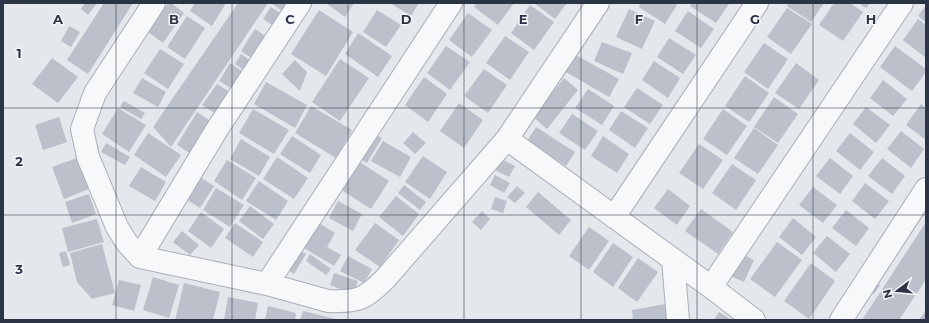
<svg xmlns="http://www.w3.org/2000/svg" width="929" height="323" font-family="Montserrat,sans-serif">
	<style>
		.building { fill: #bbc0ca }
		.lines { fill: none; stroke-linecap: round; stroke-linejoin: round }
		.minor-casing { stroke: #a9aeb7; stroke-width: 24 }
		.minor { stroke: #f7f8fa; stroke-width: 22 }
		.grid { fill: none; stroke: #2b3445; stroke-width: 1; stroke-opacity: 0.55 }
		.grid-label { font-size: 13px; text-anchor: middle; font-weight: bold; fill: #2b3445; stroke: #f4f6f9; stroke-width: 3; stroke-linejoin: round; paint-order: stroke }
	</style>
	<rect width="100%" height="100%" fill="#e4e7ec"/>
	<path class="building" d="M85,3H97L88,15L81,9Z
		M104,3H133L88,74L67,60Z
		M168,3H171L184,13L163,43L148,32Z
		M195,3H226L212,26L190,11Z
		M238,3H268L171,147L153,127Z
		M271,3H290L284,12Z
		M326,3H354L345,17Z
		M390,3H419L411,16Z
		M477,3H514L498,25L474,7Z
		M534,3H567L555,19Z
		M641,3H675L677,5L665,24L639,7Z
		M692,3H728L729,4L716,23L690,6Z
		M789,3H824L811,22L787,6Z
		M834,3H850L863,12L843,41L819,25Z
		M859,3H870L866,8Z
		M530,5L554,22L534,50L511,33Z
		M926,5V22L918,16Z
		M271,7L282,14L274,26L263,19Z
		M787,8L812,24L791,54L767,37Z
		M629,9L655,21L642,49L616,37Z
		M319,10L353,32L326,76L291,54Z
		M377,10L401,25L386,47L363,32Z
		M688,11L714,29L701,48L675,31Z
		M468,13L492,30L472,57L449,40Z
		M187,16L205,28L185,59L167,47Z
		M918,19L926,25V58L903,40Z
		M69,26L80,32L71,47L61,41Z
		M255,29L267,37L253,59L241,51Z
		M358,33L392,56L378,77L345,54Z
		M505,36L529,52L510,80L486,63Z
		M669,38L696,55L683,74L657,57Z
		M602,42L632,53L623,74L594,61Z
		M764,43L788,59L768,89L744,72Z
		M446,46L470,62L450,90L427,73Z
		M895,46L926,69V72L912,91L880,67Z
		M160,49L184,64L168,89L144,73Z
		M241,54L254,63L247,72L235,64Z
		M574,54L619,79L609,97L564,71Z
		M52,58L78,77L58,103L32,84Z
		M340,59L369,78L340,121L312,102Z
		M295,60L307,72L300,91L282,74Z
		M654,61L680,78L668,98L642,80Z
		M230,63L242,71L231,88L219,81Z
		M796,63L819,80L799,109L775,93Z
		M484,69L507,85L488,113L464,96Z
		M745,76L769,93L749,122L725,106Z
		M424,77L447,94L428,122L405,105Z
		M142,78L166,92L158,107L133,93Z
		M564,78L578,90L547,129L533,117Z
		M883,80L907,99L893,116L870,98Z
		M266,82L307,105L295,128L254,104Z
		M217,84L230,92L216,114L202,105Z
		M637,88L663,105L650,124L624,107Z
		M588,89L614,106L602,125L575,108Z
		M774,97L798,114L778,143L754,127Z
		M124,101L145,113L141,119L120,107Z
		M459,103L483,120L464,148L440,131Z
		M921,104L926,108V140L906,125Z
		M311,106L352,130L336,158L295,133Z
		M866,107L890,125L876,143L853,124Z
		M118,108L146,125L129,152L102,134Z
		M253,109L289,130L274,154L239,133Z
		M723,109L747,126L727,155L703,139Z
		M621,111L648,128L635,148L609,130Z
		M197,112L212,122L191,154L177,145Z
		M572,114L598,131L585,150L559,133Z
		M59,117L67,142L43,150L35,125Z
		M536,127L575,152L566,166L527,141Z
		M754,128L778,145L758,174L734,158Z
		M901,131L924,149L911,168L887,149Z
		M413,132L426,143L415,154L403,143Z
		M148,133L181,155L166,177L134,155Z
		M373,133L382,138L367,163L359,158Z
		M850,133L874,152L860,170L836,151Z
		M292,136L321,155L310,173L280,154Z
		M603,136L629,154L617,173L591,156Z
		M241,139L270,157L259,176L230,159Z
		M383,141L411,157L400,177L371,161Z
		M106,143L130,157L125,165L101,152Z
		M699,144L723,160L703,189L679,173Z
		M423,156L447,172L430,199L405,182Z
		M277,157L308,178L294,199L263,179Z
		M77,158L89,189L64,199L52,167Z
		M499,158L515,166L509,177L493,169Z
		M830,158L853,176L840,194L816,176Z
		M882,158L905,176L892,194L868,176Z
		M227,160L256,178L242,200L214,181Z
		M358,161L389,181L371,209L340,189Z
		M732,164L756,180L736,210L712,193Z
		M141,167L166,182L155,201L129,186Z
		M495,175L510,183L504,193L490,185Z
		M200,177L214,186L200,208L186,199Z
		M259,181L288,201L276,220L246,201Z
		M865,183L889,201L875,219L852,201Z
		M404,185L426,202L420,210L398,193Z
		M517,186L525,193L515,203L507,197Z
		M813,187L837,205L823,223L799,205Z
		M216,188L244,205L230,227L203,210Z
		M668,189L690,206L677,225L654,208Z
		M538,192L571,220L559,235L526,207Z
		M89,194L96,214L72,223L65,202Z
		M396,196L419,214L403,236L379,217Z
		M495,197L507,201L503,213L491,209Z
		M338,201L362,214L353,231L329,218Z
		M250,206L274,224L263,239L239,221Z
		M701,209L733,232L718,254L685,231Z
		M846,210L869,228L856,246L832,228Z
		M482,211L490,219L481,230L472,222Z
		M201,212L224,229L211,248L188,231Z
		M793,218L816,237L802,255L779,237Z
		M97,219L104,242L68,252L62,228Z
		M314,220L335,233L327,247L341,255L334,266L299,245Z
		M926,222V279L919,290L899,320H862Z
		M235,223L263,242L253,257L225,238Z
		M375,223L399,240L380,267L355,250Z
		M589,227L609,241L589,270L569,256Z
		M182,231L199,245L190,255L173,242Z
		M827,236L850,254L836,272L813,253Z
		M777,242L802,260L775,297L750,279Z
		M613,243L633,257L613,287L593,272Z
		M102,244L115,293L92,299L77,282L70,253Z
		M297,249L306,254L294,274L285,268Z
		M66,251L70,265L63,267L59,253Z
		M740,253L754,260L744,282L730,276Z
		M310,254L331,269L326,275L306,261Z
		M348,256L372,269L364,283L340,271Z
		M638,258L658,272L637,302L618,288Z
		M811,263L835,281L809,319L784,301Z
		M334,273L358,281L353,294L330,285Z
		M153,277L179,285L169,318L143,310Z
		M119,280L141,285L134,311L112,305Z
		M873,280L880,285L874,294L867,289Z
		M184,283L220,292L213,320H175Z
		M228,297L258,303L255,320H224Z
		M665,304L668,320H633L632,310Z
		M268,306L296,313L295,320H265Z
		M926,310V320H919L921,317Z
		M303,311L336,319V320H300Z
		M719,312L732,320H714Z"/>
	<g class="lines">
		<defs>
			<path id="minor" d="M154,3L95,93L82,129L88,157L117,227L127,243L140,257L267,284L328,301C358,302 364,300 385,279L507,139L598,3
				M507,139L711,287L754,320
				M614,217L757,3
				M140,257L216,131L300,3
				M673,260L678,320
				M267,284L451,3
				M711,287L902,3
				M841,320L926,189"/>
		</defs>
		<use href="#minor" class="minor-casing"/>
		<use href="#minor" class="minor"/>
	</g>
	<path class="grid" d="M116,3V320M232,3V320M348,3V320M464,3V320M581,3V320M697,3V320M813,3V320M3,108H926M3,215H926"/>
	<g class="grid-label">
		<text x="58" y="24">A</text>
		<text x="174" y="24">B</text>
		<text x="290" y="24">C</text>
		<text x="406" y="24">D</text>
		<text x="523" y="24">E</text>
		<text x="639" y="24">F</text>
		<text x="755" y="24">G</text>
		<text x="871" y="24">H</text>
		<text x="19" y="58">1</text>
		<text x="19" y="166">2</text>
		<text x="19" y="274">3</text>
	</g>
	<rect width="929" height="323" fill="none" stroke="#2b3445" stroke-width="8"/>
	<g transform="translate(897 291) rotate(254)" stroke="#f4f6f9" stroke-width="3" paint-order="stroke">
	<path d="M0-3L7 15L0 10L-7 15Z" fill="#2b3445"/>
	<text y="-6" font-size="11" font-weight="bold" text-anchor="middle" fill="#2b3445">N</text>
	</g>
</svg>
